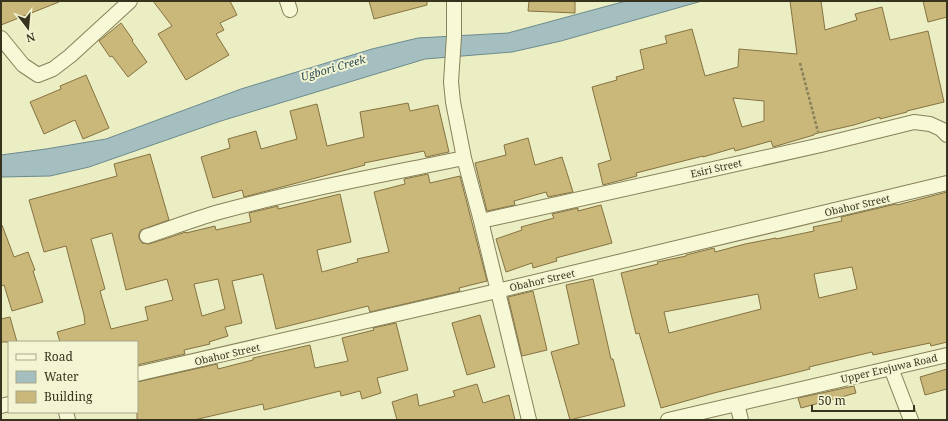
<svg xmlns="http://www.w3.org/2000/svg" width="948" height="421" font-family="'Noto Serif',serif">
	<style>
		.water { fill: #a5bfc0; stroke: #6c8b8e }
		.building { fill: #cab77a; stroke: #857341; fill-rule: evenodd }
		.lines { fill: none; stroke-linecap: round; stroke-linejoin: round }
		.minor-casing { stroke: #87815a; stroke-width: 16 }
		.path { stroke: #87815a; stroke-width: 2.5; stroke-dasharray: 3 2; stroke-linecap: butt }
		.minor { stroke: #f7f8d6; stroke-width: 14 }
		.labels { text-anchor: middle; stroke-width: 4; stroke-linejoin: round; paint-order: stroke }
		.street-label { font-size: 10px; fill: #37331e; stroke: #f3f5d2 }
		.water-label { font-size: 11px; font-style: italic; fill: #2e4b56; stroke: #f3f5d2 }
	</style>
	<rect width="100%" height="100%" fill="#ebedc3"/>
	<path class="water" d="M626,1H702L561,41L512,52L425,59L221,121L89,167L50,176L1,177V155L46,149L106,139L241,89L372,49L418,38L508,33Z"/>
	<path class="building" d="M1,1H59V2L1,25Z
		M153,1H230L237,15L220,23L224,30L216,34L229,55L186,80L158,34L172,26Z
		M369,1H427V5L374,19Z
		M529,1H575V13L528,11Z
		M790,1H821L825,30L857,20L855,14L882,7L890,40L928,31L944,102L907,111V112L880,119V117L854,125L814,134V135L773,147L771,141L735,151L734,148L703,157V156L636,173L637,176L603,185L598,164L611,160L592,87L617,80L616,77L644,69L640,50L667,43L665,36L692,29L705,76L738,67L739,49L797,54ZM733,98L764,101V121L742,127Z
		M923,1H947V17L928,22Z
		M121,23L133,40L132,41L147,62L128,77L112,56L110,57L99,41Z
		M86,75L109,128L83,139L75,120L44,134L30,102L61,89L60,86Z
		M408,103L410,111L438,105L449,152L426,157L424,151L364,163L365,165L244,197L242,190L213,198L201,157L230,148L228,139L256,131L261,149L297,139L290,111L317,104L327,146L364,137L360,112Z
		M528,138L535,165L562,157L573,192L548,197L546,192L514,201L515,205L487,211L475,163L506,155L504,145Z
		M150,154L169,220L141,230L139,234V238L142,243L149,244L186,232V233L215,226L216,230L251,222L249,213L278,206V209L340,194L351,242L317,250L322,272L358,262L357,259L389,252L374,192L405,184L404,179L428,174L430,183L460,176L487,281L459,288L460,291L370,312L368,306L276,329L263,274L232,281L242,323L225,327L228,336L209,342L210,344L184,350L185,354L137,365V342H60L57,332L85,324L84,315L66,246L44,252L29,200L117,176L114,164ZM112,233L126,290L167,279L173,300L145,307L148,320L111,329L100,291L105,289L91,239ZM218,279L225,309L202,316L194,284Z
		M947,192V342L931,346L930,343L873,355L872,352L809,367L810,369L714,393L661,408L639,333L636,334L621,273L658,264L657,262L686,256V255L714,248L715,252L745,244L776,238V239L814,231L813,227L842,221L841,217L896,204L897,205ZM852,267L857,289L819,298L814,274ZM758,294L761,309L669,333L664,312Z
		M601,205L612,243L556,258L557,261L533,268L532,263L506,272L496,239L522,230L521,227L554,218L552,214L578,208V211Z
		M1,225H2L14,257L28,252L35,270L33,271L43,302L12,311L4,285L1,286Z
		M593,279L611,359H613L625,406L570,420L551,352L579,344L566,285Z
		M533,291L547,350L522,356L508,297Z
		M480,315L495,367L467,375L452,323Z
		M10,317L17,342H1V319Z
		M396,323L408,370L377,378L381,393L362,399L360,391L341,396L340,391L264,410L263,404L194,420H137V382L217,364L218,369L253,360V358L310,345L315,368L348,361L342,338L374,330L373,328Z
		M947,369V389L925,395L920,377Z
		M477,384L483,403L509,395L515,420H397L392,402L417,394L419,406L455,396L453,391Z
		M854,386L856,393L801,408L798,398Z"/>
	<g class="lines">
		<defs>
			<path id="minor" d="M287,1L290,10
				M454,1V36L451,82L453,102L464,158L481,221L529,420
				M1,38L23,65L38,75L53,69L70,56L130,1
				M481,221L821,145L914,122L930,124L941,129L947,135
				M147,236C171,228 195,219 219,212C300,190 382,175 464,158
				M891,368L911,420
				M137,374L497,291L947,183
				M737,404L741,420
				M1,406L9,404
				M66,412L68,420
				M668,420L947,355"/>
		</defs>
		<use href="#minor" class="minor-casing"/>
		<path class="path" d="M800,63L818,132"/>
		<use href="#minor" class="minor"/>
	</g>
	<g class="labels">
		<g class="street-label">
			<text transform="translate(716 168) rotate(-13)" y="4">Esiri Street</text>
			<text transform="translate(857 205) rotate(-13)" y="4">Obahor Street</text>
			<text transform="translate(542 280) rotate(-13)" y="4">Obahor Street</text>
			<text transform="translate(227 354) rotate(-13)" y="4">Obahor Street</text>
			<text transform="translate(889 368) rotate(-13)" y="4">Upper Erejuwa Road</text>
		</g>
		<g class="water-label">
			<text transform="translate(333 68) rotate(-16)" y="4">Ugbori Creek</text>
		</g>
	</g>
	<rect width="948" height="421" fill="none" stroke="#37331e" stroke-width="4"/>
	<rect x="8" y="341" width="130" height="72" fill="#f3f5d2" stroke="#a8a78a"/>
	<rect x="16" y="354" width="20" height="6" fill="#f7f8d6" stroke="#a8a78a"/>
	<text x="44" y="361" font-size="12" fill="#37331e">Road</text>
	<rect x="16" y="371" width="20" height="12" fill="#a5bfc0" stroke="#a8a78a"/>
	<text x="44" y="381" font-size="12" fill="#37331e">Water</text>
	<rect x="16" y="391" width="20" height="12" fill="#cab77a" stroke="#a8a78a"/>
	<text x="44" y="401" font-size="12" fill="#37331e">Building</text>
	<g transform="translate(28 28) rotate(164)" stroke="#f3f5d2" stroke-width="3" paint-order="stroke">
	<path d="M0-3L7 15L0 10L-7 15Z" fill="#37331e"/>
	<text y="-6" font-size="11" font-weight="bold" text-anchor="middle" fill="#37331e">N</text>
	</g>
	<path d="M812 405v6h102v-6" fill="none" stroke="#37331e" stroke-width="2"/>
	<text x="818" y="405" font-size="12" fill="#37331e" stroke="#f3f5d2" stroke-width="3" paint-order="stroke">50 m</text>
</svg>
